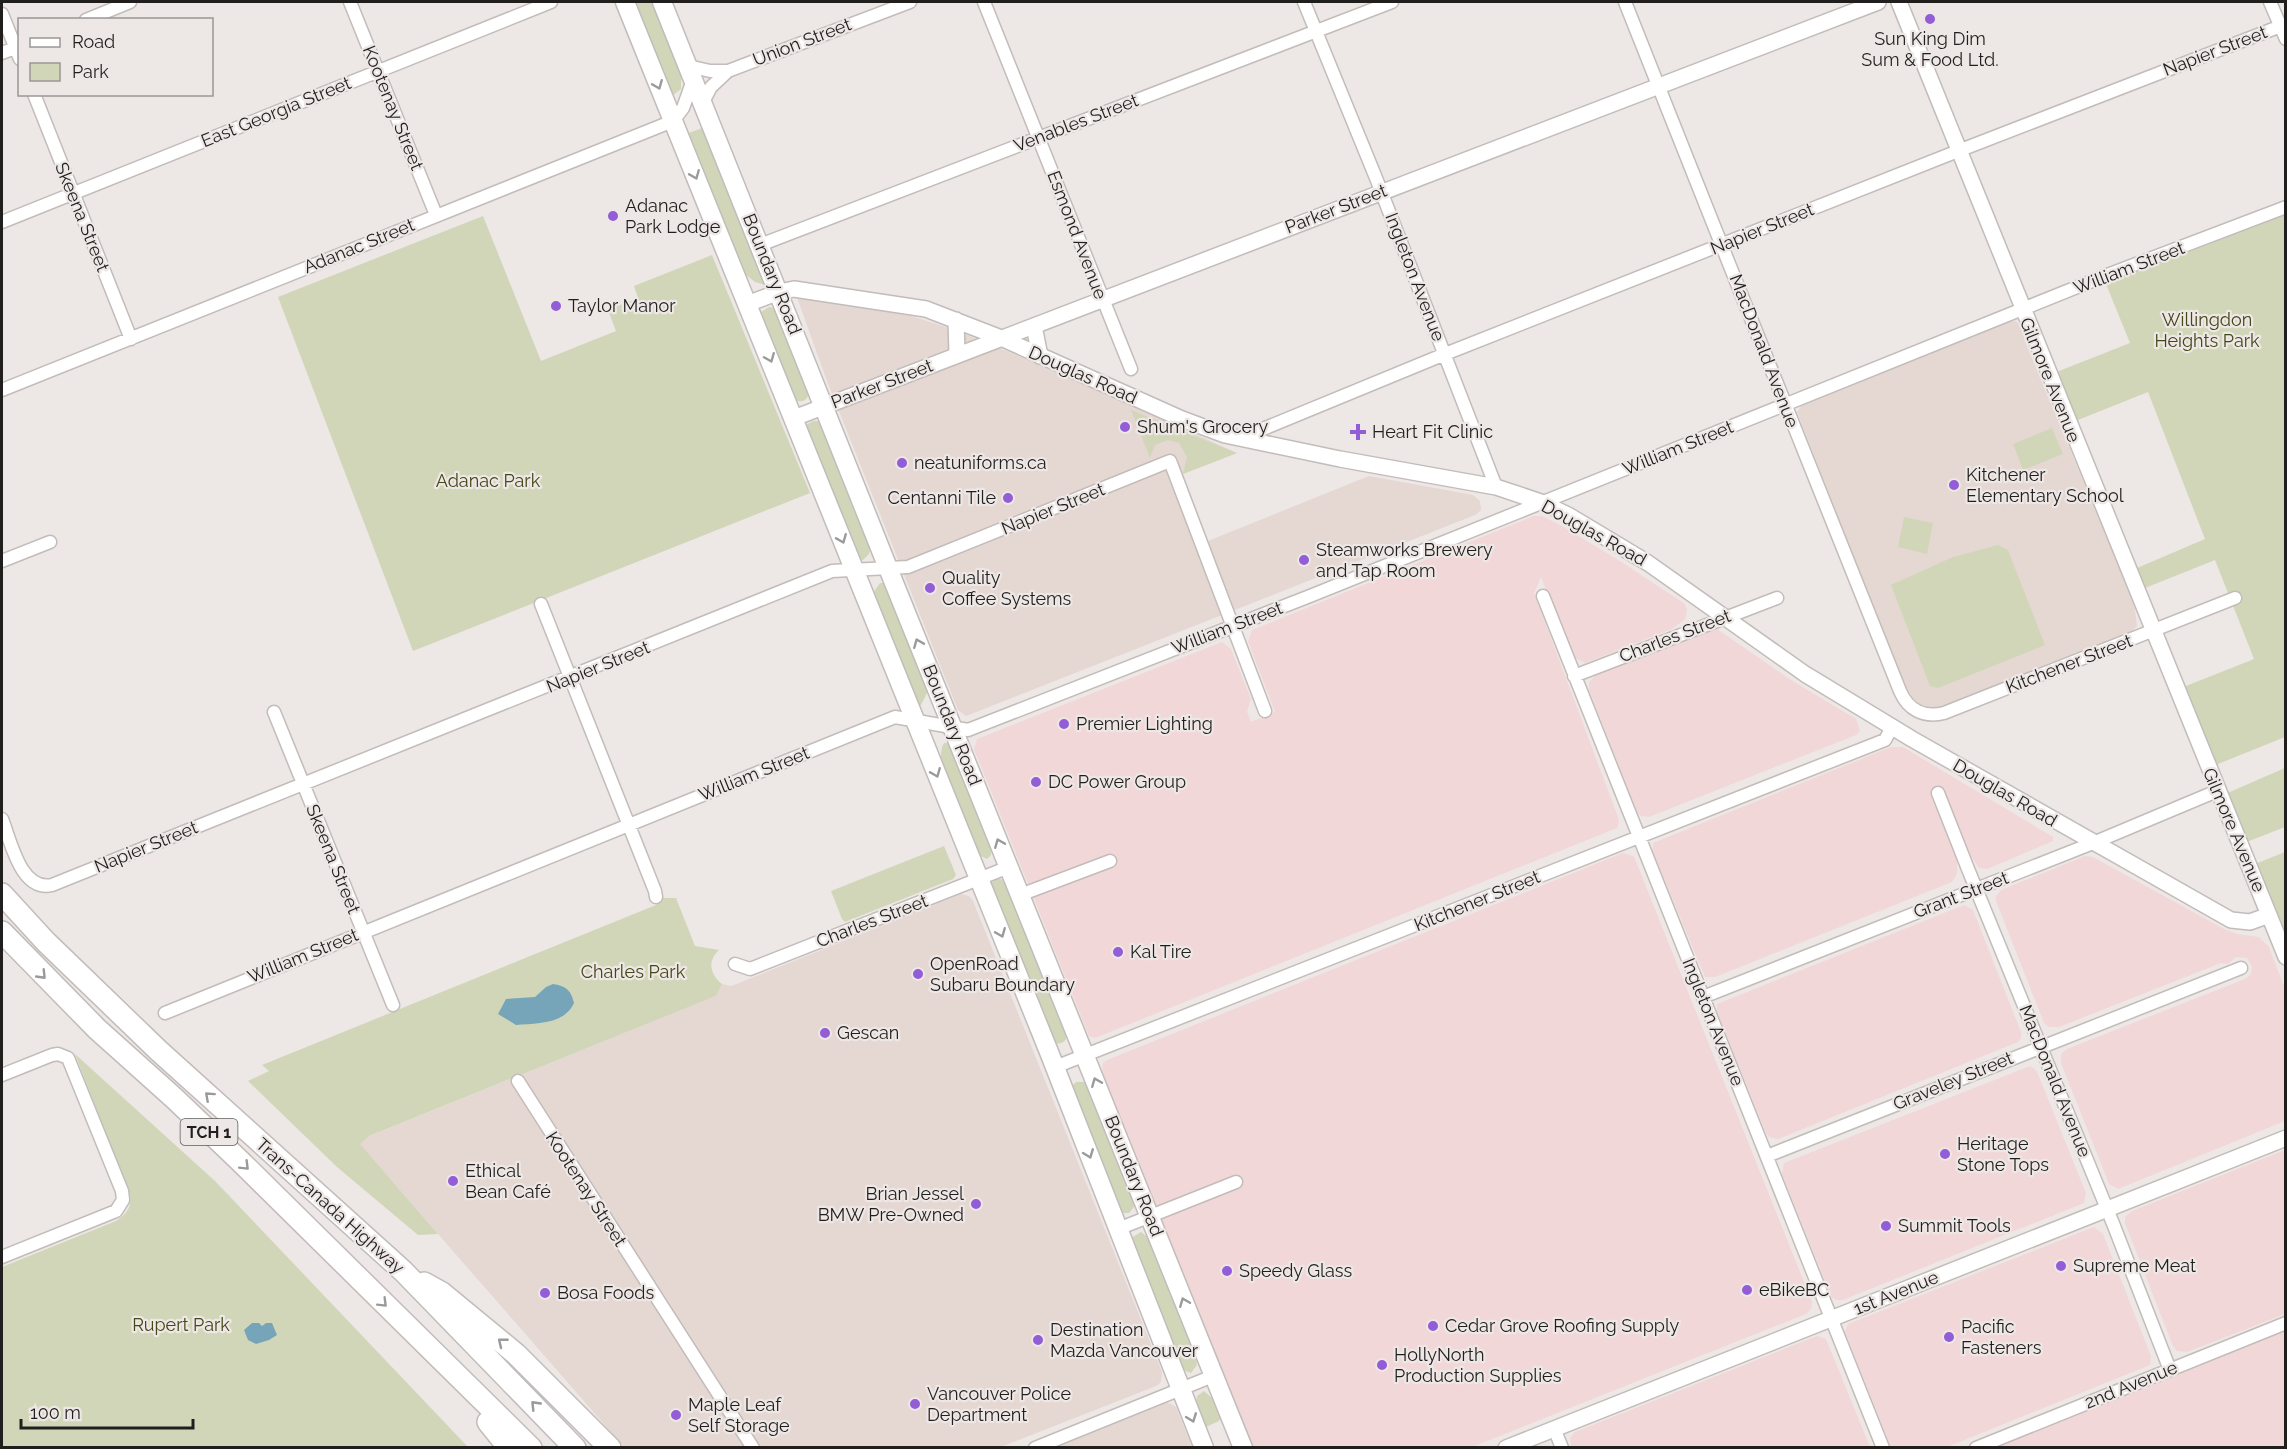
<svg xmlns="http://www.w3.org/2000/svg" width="2287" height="1449" font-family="Raleway,sans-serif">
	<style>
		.built { fill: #e5d7d2 }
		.industrial { fill: #f2d7d8 }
		.green { fill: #d2d6b8 }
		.water { fill: #76a5b9 }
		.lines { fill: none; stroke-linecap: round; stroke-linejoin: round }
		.minor-casing { stroke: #c2bcba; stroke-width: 15 }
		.tertiary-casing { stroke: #c2bcba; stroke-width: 18 }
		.primary-casing { stroke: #c2bcba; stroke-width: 21 }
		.motorway-casing { stroke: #c2bcba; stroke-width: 24 }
		.minor { stroke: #fff; stroke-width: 12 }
		.tertiary { stroke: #fff; stroke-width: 15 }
		.primary { stroke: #fff; stroke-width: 18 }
		.motorway { stroke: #fff; stroke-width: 21 }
		.oneway { stroke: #9b9a9a }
		.poi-dot { fill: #925dd6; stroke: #ede7e5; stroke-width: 2 }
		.labels { text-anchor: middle; stroke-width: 4.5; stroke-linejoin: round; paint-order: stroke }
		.shield { fill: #ede7e5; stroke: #5e5b5a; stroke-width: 1.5 }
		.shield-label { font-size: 16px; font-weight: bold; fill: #211f1e }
		.poi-label { font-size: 18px; fill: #211f1e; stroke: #ede7e5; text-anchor: start }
		.street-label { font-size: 18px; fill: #211f1e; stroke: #ede7e5 }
		.park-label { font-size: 18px; fill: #444716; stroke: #ede7e5 }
	</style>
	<rect width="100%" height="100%" fill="#ede7e5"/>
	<path class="built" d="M794,289L867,302L949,328L1066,375L1237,453L1183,474L1208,541L1369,476L1473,495L1480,501L1481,510L1475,515L966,716L958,710L827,381Z
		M2016,321L2023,330L2024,339L2134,603L2137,626L2131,632L1942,707L1926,708L1913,701L1907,692L1797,412L1802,405L2009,322Z
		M961,894L969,896L973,901L1162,1372L1161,1382L1156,1386L1001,1447H624L357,1141L716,996L722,984L731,986L739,983Z
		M1167,1402L1176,1407L1192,1447L1054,1448Z"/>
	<path class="industrial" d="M1534,516H1542L1562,526L1620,561L1685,604L1687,610L1685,619L1672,629L1585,663L1571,656L1541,577L1534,593L1618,817L1619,822L1617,828L1095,1038L1089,1036L974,749L977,739L1222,642L1231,649L1251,699L1247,712L1251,722L1275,712L1248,641L1252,630Z
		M1717,629L1791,680L1856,719L1860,731L1856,735L1649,817L1641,816L1637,812L1589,690V682L1597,674L1673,641L1688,639Z
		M1891,747H1903L2053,837V841L1987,869L1979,868L1964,845L1940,786L1931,790L1957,857V874L1952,882L1715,977H1705L1653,852V843Z
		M1623,853L1633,856L1635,859L1812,1302L1811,1309L1806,1314L1472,1447H1253L1102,1071L1103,1063L1107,1060Z
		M2085,856L2093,857L2224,929L2237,934L2259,937L2269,947L2285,989V1121L2118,1189L2109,1184L2061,1063V1054L2067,1049L2245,979L2251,974L2252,967L2247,958L2236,957L2228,964L2221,963L2059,1027H2049L2044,1023L1996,901V896L2001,890Z
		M1964,905L1973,910L2021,1032V1038L2018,1042L1778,1139L1769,1137L1766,1133L1717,1012V1004Z
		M2030,1066L2036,1070L2038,1074L2086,1193L2084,1203L1843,1300H1837L1832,1298L1782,1174L1784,1163Z
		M2285,1150V1314L2187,1352L2177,1351L2173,1346L2125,1223V1217L2132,1211Z
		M2094,1227L2103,1234L2151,1356L2150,1365L1947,1447H1891L1845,1332L1848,1324Z
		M2285,1329V1447L1991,1448Z
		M1817,1336L1826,1339L1870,1447H1571L1570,1438L1575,1432Z"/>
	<path class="green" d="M633,2H654L681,70V89L672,96Z
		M705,127L766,285L755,282L741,271L686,134Z
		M2285,215V737L2213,766L2181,688L2254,659L2215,560L2145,588L2137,568L2205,539L2148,392L2073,422L2054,373L2130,343L2106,284Z
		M483,216L541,361L616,331L608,310L638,298L634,286L712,255L810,493L413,651L278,297Z
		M769,307L774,308L778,312L810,391C807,402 801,404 791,398L759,318L761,312Z
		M1131,410L1237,453L1183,474L1187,457L1179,443L1168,440L1155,445L1150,458Z
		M813,421H819L823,425L871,545L869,554L863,560L858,559L805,431L806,425Z
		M2052,428L2063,454L2023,470L2013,444Z
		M1904,517L1933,523L1927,554L1898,547Z
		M1998,545L2008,550L2045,645L1938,688L1930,686L1891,585L1953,557Z
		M880,583H885L926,682L927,693L921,705H916L873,593Z
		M944,743H950L991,845V855L987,859L979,855L973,847C964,824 931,765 944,743Z
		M2285,768V827L2244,843L2225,794Z
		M944,846L956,875L953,879L845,922L842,919L831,891Z
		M2285,852V933L2255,864Z
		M996,878L1001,879L1008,886L1066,1032V1039C1062,1045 1057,1044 1051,1042L990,885Z
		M663,898H676L695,946L719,950C707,961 710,974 722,984L716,996L369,1136L360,1144L438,1234L418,1235L337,1167L248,1081L269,1071L262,1065L656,905Z
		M75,1054L215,1181L468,1447L2,1448V1267L116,1221C126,1214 132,1208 130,1195Z
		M1076,1082H1084L1089,1088L1134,1202V1207L1129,1213H1121L1071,1087Z
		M1141,1232L1149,1238L1196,1357L1197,1365L1191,1373L1183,1370L1131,1238Z
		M1204,1391L1213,1399L1221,1417L1219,1421L1206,1427L1203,1425L1196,1403L1197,1396Z"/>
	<path class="water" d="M553,984C566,986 571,990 574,1003C564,1025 536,1023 516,1025L498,1014L506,999L535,997L546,987Z
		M252,1323H259L262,1326L266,1323H272L277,1335L269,1340L256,1344L248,1340L244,1330Z"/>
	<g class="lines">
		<defs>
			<path id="minor" d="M350,2L436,215
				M984,2L1131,369
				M1304,2L1376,178L1496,487
				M1625,2C1716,232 1808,461 1900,691C1908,710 1924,718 1944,713L2235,598
				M2270,2L2286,39
				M2,14L20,59
				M86,20L130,2
				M2,53L20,46
				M688,66L710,71H728L910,2
				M34,94L131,339
				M703,102L711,87L728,71
				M2,222L551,2
				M760,245L1392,2
				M2,390L673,121L683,108L693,80
				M1241,438L1445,354L1958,151L2286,24
				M2,561L50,542
				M1543,596L1883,1448
				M541,604L655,891L656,897
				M1574,676L1777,598
				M274,712L393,1005
				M1938,793L1968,869L2114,1226L2170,1370
				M2,819C11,842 21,892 52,885L832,571L908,567L1170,461L1265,711
				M1020,895L1110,861
				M735,964L750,969L1009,867
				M1703,997L2093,843L2217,791
				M165,1013L895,717L968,730L1310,596L2102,277L2286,207
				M1055,1067L1885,740L1892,727
				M2,1075L52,1055L58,1054L68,1058L122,1191L123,1200L116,1211L2,1257
				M518,1081L753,1448
				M1767,1156L2241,968
				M1118,1229L1236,1182
				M1554,1428L1562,1448
				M1035,1448L1213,1376
				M1976,1448L2286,1323"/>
			<path id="tertiary" d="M1899,2L2286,957
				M747,304L779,292L794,289L926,309L1001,338L1182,419L1225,435L1340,459L1496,487L1541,502L1568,515L1648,563L1805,674L1912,739L2231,920L2250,922L2269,915
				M956,320L957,354
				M1034,326L1040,356
				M794,418L1878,2
				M1506,1448L2286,1138"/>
			<path id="primary" d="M625,2L1049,1052L1204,1448
				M662,2L888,568L1243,1448"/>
			<path id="motorway" d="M2,894L46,942L159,1051L403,1271L575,1448
				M2,932L97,1029L174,1098L240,1161L531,1448
				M424,1283L442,1293L516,1354L610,1448
				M488,1422L509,1448"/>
		</defs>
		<use href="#minor" class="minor-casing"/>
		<use href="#tertiary" class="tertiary-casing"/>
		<use href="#primary" class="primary-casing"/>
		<use href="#motorway" class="motorway-casing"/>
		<use href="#minor" class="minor"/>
		<use href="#tertiary" class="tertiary"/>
		<use href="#primary" class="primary"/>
		<use href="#motorway" class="motorway"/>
	</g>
	<defs><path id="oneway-chevron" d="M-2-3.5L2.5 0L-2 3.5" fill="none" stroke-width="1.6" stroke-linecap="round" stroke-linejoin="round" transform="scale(1.5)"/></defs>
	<g class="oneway">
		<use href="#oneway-chevron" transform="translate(658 85) rotate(68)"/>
		<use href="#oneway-chevron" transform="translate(695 175) rotate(68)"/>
		<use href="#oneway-chevron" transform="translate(770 358) rotate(68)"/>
		<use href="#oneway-chevron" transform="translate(842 539) rotate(68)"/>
		<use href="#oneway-chevron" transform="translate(918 643) rotate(-112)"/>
		<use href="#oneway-chevron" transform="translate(936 773) rotate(68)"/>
		<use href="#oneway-chevron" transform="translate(999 843) rotate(-112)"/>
		<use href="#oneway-chevron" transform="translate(1001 933) rotate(68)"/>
		<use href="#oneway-chevron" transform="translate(42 975) rotate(46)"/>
		<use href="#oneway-chevron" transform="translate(1096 1082) rotate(-112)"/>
		<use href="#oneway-chevron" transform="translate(209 1096) rotate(-138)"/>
		<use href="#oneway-chevron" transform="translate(1089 1154) rotate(69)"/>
		<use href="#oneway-chevron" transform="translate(245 1166) rotate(45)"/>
		<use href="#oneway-chevron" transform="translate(1184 1302) rotate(-112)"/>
		<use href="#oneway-chevron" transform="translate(383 1303) rotate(45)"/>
		<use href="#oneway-chevron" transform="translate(502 1342) rotate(-141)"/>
		<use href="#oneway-chevron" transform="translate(535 1405) rotate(-134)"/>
		<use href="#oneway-chevron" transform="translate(1192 1418) rotate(69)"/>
	</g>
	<g class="poi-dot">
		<circle cx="1930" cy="19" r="6"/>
		<circle cx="613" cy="216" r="6"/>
		<circle cx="556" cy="306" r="6"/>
		<circle cx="1125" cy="427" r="6"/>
		<path d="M1355 423h6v6h6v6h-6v6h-6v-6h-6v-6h6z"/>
		<circle cx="902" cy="463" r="6"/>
		<circle cx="1954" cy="485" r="6"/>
		<circle cx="1008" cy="498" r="6"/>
		<circle cx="1304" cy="560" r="6"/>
		<circle cx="930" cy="588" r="6"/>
		<circle cx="1064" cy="724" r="6"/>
		<circle cx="1036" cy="782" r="6"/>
		<circle cx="1118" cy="952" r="6"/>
		<circle cx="918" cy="974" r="6"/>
		<circle cx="825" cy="1033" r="6"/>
		<circle cx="1945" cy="1154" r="6"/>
		<circle cx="453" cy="1181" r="6"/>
		<circle cx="976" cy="1204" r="6"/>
		<circle cx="1886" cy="1226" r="6"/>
		<circle cx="2061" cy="1266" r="6"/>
		<circle cx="1227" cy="1271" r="6"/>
		<circle cx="1747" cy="1290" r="6"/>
		<circle cx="545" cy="1293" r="6"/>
		<circle cx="1433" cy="1326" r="6"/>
		<circle cx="1949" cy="1337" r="6"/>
		<circle cx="1038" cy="1340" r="6"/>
		<circle cx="1382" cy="1365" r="6"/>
		<circle cx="915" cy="1404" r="6"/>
		<circle cx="676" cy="1415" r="6"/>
	</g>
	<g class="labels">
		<rect class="shield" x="180.5" y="1119" width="57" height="26" rx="4.5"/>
		<g class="shield-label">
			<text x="209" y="1138">TCH 1</text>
		</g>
		<g class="poi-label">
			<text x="1930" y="45" text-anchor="middle">Sun King Dim<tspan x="1930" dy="21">Sum &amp; Food Ltd.</tspan></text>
			<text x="625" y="212">Adanac<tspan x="625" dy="21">Park Lodge</tspan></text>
			<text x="568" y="312">Taylor Manor</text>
			<text x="1137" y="433">Shum's Grocery</text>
			<text x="1372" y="438">Heart Fit Clinic</text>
			<text x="914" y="469">neatuniforms.ca</text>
			<text x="1966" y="481">Kitchener<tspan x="1966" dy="21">Elementary School</tspan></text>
			<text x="996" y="504" text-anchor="end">Centanni Tile</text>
			<text x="1316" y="556">Steamworks Brewery<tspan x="1316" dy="21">and Tap Room</tspan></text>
			<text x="942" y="584">Quality<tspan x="942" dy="21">Coffee Systems</tspan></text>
			<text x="1076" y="730">Premier Lighting</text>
			<text x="1048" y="788">DC Power Group</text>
			<text x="1130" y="958">Kal Tire</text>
			<text x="930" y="970">OpenRoad<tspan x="930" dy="21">Subaru Boundary</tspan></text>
			<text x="837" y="1039">Gescan</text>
			<text x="1957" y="1150">Heritage<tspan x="1957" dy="21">Stone Tops</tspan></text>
			<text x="465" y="1177">Ethical<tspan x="465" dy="21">Bean Café</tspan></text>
			<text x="964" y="1200" text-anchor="end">Brian Jessel<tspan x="964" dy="21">BMW Pre-Owned</tspan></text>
			<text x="1898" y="1232">Summit Tools</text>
			<text x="2073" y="1272">Supreme Meat</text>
			<text x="1239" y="1277">Speedy Glass</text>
			<text x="1759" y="1296">eBikeBC</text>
			<text x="557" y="1299">Bosa Foods</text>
			<text x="1445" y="1332">Cedar Grove Roofing Supply</text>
			<text x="1961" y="1333">Pacific<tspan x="1961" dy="21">Fasteners</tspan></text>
			<text x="1050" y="1336">Destination<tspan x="1050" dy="21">Mazda Vancouver</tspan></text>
			<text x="1394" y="1361">HollyNorth<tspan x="1394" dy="21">Production Supplies</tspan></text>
			<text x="927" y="1400">Vancouver Police<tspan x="927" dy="21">Department</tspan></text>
			<text x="688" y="1411">Maple Leaf<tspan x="688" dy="21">Self Storage</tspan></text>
		</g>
		<g class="street-label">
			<text transform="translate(802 42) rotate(-21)" y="6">Union Street</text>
			<text transform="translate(2215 51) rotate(-21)" y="6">Napier Street</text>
			<text transform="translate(393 108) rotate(68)" y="6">Kootenay Street</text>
			<text transform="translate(276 112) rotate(-22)" y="6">East Georgia Street</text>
			<text transform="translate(1076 123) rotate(-21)" y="6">Venables Street</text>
			<text transform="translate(1336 209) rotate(-21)" y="6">Parker Street</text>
			<text transform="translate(82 217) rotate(68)" y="6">Skeena Street</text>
			<text transform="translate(1762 229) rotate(-22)" y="6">Napier Street</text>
			<text transform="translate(1077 235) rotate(69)" y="6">Esmond Avenue</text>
			<text transform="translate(359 246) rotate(-22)" y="6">Adanac Street</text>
			<text transform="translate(2129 268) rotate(-21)" y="6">William Street</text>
			<text transform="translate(772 274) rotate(68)" y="6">Boundary Road</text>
			<text transform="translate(1415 277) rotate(69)" y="6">Ingleton Avenue</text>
			<text transform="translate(1764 351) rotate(69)" y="6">MacDonald Avenue</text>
			<text transform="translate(1083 375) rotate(24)" y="6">Douglas Road</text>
			<text transform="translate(2050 380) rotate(68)" y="6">Gilmore Avenue</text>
			<text transform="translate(882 384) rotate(-21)" y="6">Parker Street</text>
			<text transform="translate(1678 448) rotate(-22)" y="6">William Street</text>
			<text transform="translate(1053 509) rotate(-22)" y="6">Napier Street</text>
			<text transform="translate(1594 533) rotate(29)" y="6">Douglas Road</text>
			<text transform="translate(1227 628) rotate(-21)" y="6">William Street</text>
			<text transform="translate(1675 636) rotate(-21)" y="6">Charles Street</text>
			<text transform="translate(2069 664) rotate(-21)" y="6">Kitchener Street</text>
			<text transform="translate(598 667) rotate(-22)" y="6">Napier Street</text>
			<text transform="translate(952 725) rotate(68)" y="6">Boundary Road</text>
			<text transform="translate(754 774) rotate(-22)" y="6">William Street</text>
			<text transform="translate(2005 793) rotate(30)" y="6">Douglas Road</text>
			<text transform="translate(2234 830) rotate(67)" y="6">Gilmore Avenue</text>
			<text transform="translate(146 847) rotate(-22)" y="6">Napier Street</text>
			<text transform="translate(333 859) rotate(68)" y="6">Skeena Street</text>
			<text transform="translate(1961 895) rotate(-21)" y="6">Grant Street</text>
			<text transform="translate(1477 901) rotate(-22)" y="6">Kitchener Street</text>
			<text transform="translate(872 921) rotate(-21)" y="6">Charles Street</text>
			<text transform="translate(303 956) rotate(-22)" y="6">William Street</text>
			<text transform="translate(1713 1022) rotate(68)" y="6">Ingleton Avenue</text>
			<text transform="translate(1953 1081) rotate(-22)" y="6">Graveley Street</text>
			<text transform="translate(2055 1081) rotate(68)" y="6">MacDonald Avenue</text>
			<text transform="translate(1134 1176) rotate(68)" y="6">Boundary Road</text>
			<text transform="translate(586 1189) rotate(57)" y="6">Kootenay Street</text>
			<text transform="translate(330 1206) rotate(42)" y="6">Trans-Canada Highway</text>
			<text transform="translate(1896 1293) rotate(-22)" y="6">1st Avenue</text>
			<text transform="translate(2131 1385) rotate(-22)" y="6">2nd Avenue</text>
		</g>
		<g class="park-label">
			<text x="2207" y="326">Willingdon<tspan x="2207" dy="21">Heights Park</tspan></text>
			<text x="488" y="487">Adanac Park</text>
			<text x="633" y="978">Charles Park</text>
			<text x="181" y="1331">Rupert Park</text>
		</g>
	</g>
	<rect width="2287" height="1449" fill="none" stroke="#211f1e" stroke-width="6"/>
	<rect x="18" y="18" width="195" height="78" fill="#ede7e5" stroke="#9b9795" stroke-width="1.5"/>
	<rect x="30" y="38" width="30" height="9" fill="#ffffff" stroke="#9b9795" stroke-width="1.5"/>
	<text x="72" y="48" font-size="18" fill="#211f1e">Road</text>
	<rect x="30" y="63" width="30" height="18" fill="#d2d6b8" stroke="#9b9795" stroke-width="1.5"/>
	<text x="72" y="78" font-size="18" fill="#211f1e">Park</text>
	<path d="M21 1419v9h172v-9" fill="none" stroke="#211f1e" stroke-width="3"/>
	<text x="30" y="1419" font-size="18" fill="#211f1e" stroke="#ede7e5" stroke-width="4.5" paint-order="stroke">100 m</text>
</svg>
